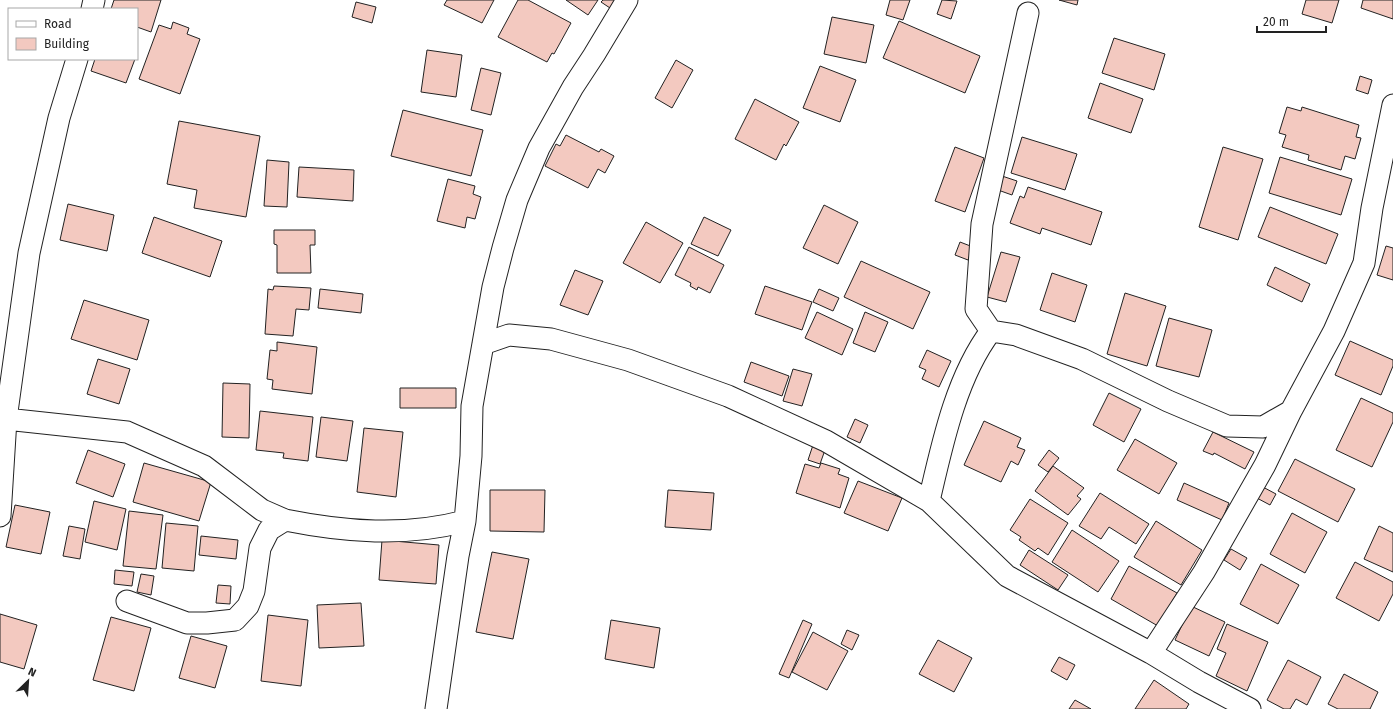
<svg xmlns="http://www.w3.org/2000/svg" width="1393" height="709" font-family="'Fira Sans',sans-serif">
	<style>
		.building { fill: #f3c9c0; stroke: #222 }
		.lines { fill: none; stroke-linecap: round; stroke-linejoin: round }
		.street-casing { stroke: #222; stroke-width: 23 }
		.street { stroke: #fff; stroke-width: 21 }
	</style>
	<rect width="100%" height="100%" fill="#fff"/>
	<path class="building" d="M114,0H161L151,32L137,27V9H111Z
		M447,0H494L482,23L444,5Z
		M518,0H528L571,23L554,54L552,53L547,62L498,37Z
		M566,0H598L588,15Z
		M603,0H615L610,8L601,2Z
		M890,0H910L903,20L886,15Z
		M942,0L957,1L951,19L937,14Z
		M1059,0H1078L1077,5Z
		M1306,0H1339L1332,23L1302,14Z
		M1363,0H1393V19L1361,8Z
		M356,2L376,7L372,23L352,17Z
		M832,17L874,25L866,63L824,54Z
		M899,21L980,56L965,93L883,58Z
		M173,22L189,28L187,34L200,39L180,94L139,79L159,25L171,29Z
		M1114,38L1165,54L1154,90L1102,73Z
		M427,50L462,55L456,97L421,92Z
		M95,59H135L126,83L91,71Z
		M676,60L693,70L672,108L655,98Z
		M820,66L856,80L840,122L803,108Z
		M481,68L501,73L491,115L471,110Z
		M1360,76L1372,80L1368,94L1356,90Z
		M1100,83L1143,99L1131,133L1088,118Z
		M755,99L799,122L786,146L784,144L776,160L735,139Z
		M1287,107L1301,111L1302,107L1359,125L1356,137L1361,138L1355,159L1345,156L1341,170L1308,160L1309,155L1282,147L1286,135L1279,133Z
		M403,110L483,130L471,176L391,156Z
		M179,121L260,136L246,217L194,208L197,190L167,184Z
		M566,135L599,152L601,149L614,156L605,173L598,169L588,188L545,166L556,144L560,146Z
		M1022,137L1077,154L1065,190L1011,173Z
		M955,147L984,158L965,212L935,201Z
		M1223,147L1263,159L1238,240L1199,227Z
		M1280,157L1352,179L1341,215L1269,193Z
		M267,160L289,162L287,207L264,206Z
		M299,167L354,170L353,201L297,197Z
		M1002,176L1017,181L1012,195L998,190Z
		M448,179L475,186L473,194L481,197L475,219L467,217L465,228L437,221Z
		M1028,187L1102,212L1091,245L1042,228L1040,234L1010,223L1020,196L1024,198Z
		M68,204L114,215L107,251L60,240Z
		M824,205L858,222L838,264L803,248Z
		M1270,207L1338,234L1326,264L1258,237Z
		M154,217L222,241L210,277L142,253Z
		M704,217L731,230L718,256L691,244Z
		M646,222L683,243L660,283L623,263Z
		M274,230H315V245H310L311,273H277V245L274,244Z
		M960,242L973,247L968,260L955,255Z
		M1386,246L1393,248V280L1377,275Z
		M689,247L724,265L710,293L698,287L697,290L690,286L691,283L675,275Z
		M1001,252L1020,257L1006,302L987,297Z
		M861,261L930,292L913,329L844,297Z
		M1275,267L1310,284L1302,302L1267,285Z
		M575,270L603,281L588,315L560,305Z
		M1052,273L1087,285L1075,322L1040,310Z
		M274,286L311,288L309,310L296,309L293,336L265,334L268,289L273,290Z
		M765,286L812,302L802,330L755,314Z
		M320,289L363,294L361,313L318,308Z
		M819,289L839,298L833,311L813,302Z
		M1125,293L1166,306L1147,366L1107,354Z
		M84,300L149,320L137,360L71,339Z
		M817,312L853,329L842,355L805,338Z
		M865,312L888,322L875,352L853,343Z
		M1169,318L1212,330L1199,377L1156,366Z
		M1350,341L1393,360V366L1381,395L1335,375Z
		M277,342L317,347L312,394L272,389L273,380L267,379L270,350L277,351Z
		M927,350L951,361L939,387L922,379L926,370L919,367Z
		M98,359L130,369L119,404L87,394Z
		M751,362L789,376L782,396L744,382Z
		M793,369L812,374L802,406L783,401Z
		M223,383L250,384L249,438L222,437Z
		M400,388H456V408H400Z
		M1109,393L1141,409L1124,442L1093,425Z
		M1361,398L1393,413V422L1372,467L1336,450Z
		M260,411L313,417L308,461L283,458L284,453L256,450Z
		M321,417L353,421L347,461L316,457Z
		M855,419L868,425L860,443L847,437Z
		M984,421L1021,438L1017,447L1025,450L1018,465L1011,461L1001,482L964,465Z
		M364,428L403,432L396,497L357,492Z
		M1213,432L1254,452L1245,469L1214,453L1213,455L1203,451Z
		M1135,439L1177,463L1159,494L1117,470Z
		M813,445L825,450L820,464L808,460Z
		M88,450L125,464L113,497L76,483Z
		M1049,450L1059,458L1048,472L1038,465Z
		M1295,459L1355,489L1338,522L1278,491Z
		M144,463L211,482L199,521L133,502Z
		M821,463L840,469L838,474L849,478L840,508L796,493L805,464L819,468Z
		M1053,466L1084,488L1077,496L1081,499L1068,515L1035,491Z
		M858,481L902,498L888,531L844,513Z
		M1184,483L1229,503L1222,520L1177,500Z
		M1261,486L1276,494L1270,505L1255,497Z
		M490,490H545L544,532L490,531Z
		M668,490L714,493L711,530L665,527Z
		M1100,493L1149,524L1136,544L1109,527L1101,539L1079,526Z
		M1030,499L1068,523L1048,555L1038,548L1035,551L1019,540L1021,537L1010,530Z
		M94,501L126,509L117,550L85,542Z
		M15,505L50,512L41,554L6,547Z
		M129,511L163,515L156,569L123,566Z
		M1292,513L1327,532L1305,573L1270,554Z
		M1156,521L1202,550L1181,585L1134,557Z
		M166,523L198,526L194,571L162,568Z
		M69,526L85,529L80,559L63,556Z
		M1379,526L1393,533V572L1364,559Z
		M1072,530L1119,561L1098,592L1052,562Z
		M201,536L238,540L236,559L199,555Z
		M382,540L439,545L436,584L379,580Z
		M1231,549L1247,558L1240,570L1224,560Z
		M1029,550L1068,575L1058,590L1020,565Z
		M492,552L529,559L513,639L476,632Z
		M1355,562L1393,582V594L1379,621L1336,598Z
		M1261,564L1299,585L1278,624L1240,604Z
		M1129,566L1177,593L1158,626L1111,599Z
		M115,570L134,572L132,586L114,584Z
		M141,574L154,576L151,595L137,592Z
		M218,585L231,586L230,604L216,603Z
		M361,603L364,646L319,648L317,605Z
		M1191,606L1225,622L1209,656L1175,640Z
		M0,614L37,625L24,669L0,662Z
		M268,615L308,620L301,686L261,681Z
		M111,617L151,628L134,691L93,680Z
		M611,620L660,628L654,668L605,659Z
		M803,620L812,624L789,678L779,674Z
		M1227,624L1268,642L1247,691L1216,676L1226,653L1217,649Z
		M847,630L859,635L852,650L841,644Z
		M813,632L848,651L827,690L792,672Z
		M191,636L227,646L215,688L179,678Z
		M938,640L972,658L954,692L919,674Z
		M1059,657L1075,665L1067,680L1051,671Z
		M1288,660L1321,677L1307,705L1296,699L1290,709H1284L1267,700Z
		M1344,674L1378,692L1370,709H1338L1328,704Z
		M1154,680L1189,704L1186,709H1135Z
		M1075,700L1091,709H1069Z"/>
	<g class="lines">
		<defs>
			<path id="street" d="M92,9L94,0
				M991,331L976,309L982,224L1028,13
				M483,344L509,335L551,339L628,360L728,396L826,441L929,501L1007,576L1151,653L1199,682L1250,709
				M6,419L127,432L204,466L262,510L285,520
				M929,501C942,445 956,377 991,331L1016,335L1082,359L1168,401L1227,426L1263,427L1291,411
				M0,516L6,419L29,253L59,118L77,59
				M127,601L187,623H207L235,620L248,606L254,591L260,548L269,530L285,520C345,532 405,537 465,521
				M1151,653L1204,572L1265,465L1291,411L1334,331L1364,263L1372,208L1393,105
				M436,709L458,556L465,521L471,456L472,406L493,287L503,248L517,200L539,148L573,87L594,55L627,0"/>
		</defs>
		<use href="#street" class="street-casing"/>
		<use href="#street" class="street"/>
	</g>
	<rect x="8" y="8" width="130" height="52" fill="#ffffff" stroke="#a7a7a7"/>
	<rect x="16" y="21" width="20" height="6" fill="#ffffff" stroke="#a7a7a7"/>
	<text x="44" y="28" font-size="12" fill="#222222">Road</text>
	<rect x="16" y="38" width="20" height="12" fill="#f3c9c0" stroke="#a7a7a7"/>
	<text x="44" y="48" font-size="12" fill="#222222">Building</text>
	<g transform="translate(28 681) rotate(25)" stroke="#ffffff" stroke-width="3" paint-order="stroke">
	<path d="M0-3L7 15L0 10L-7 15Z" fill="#222222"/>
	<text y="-6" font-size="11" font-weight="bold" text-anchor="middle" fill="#222222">N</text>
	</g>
	<path d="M1257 26v6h69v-6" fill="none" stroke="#222222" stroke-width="2"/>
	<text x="1263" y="26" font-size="12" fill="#222222" stroke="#ffffff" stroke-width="3" paint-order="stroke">20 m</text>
</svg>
